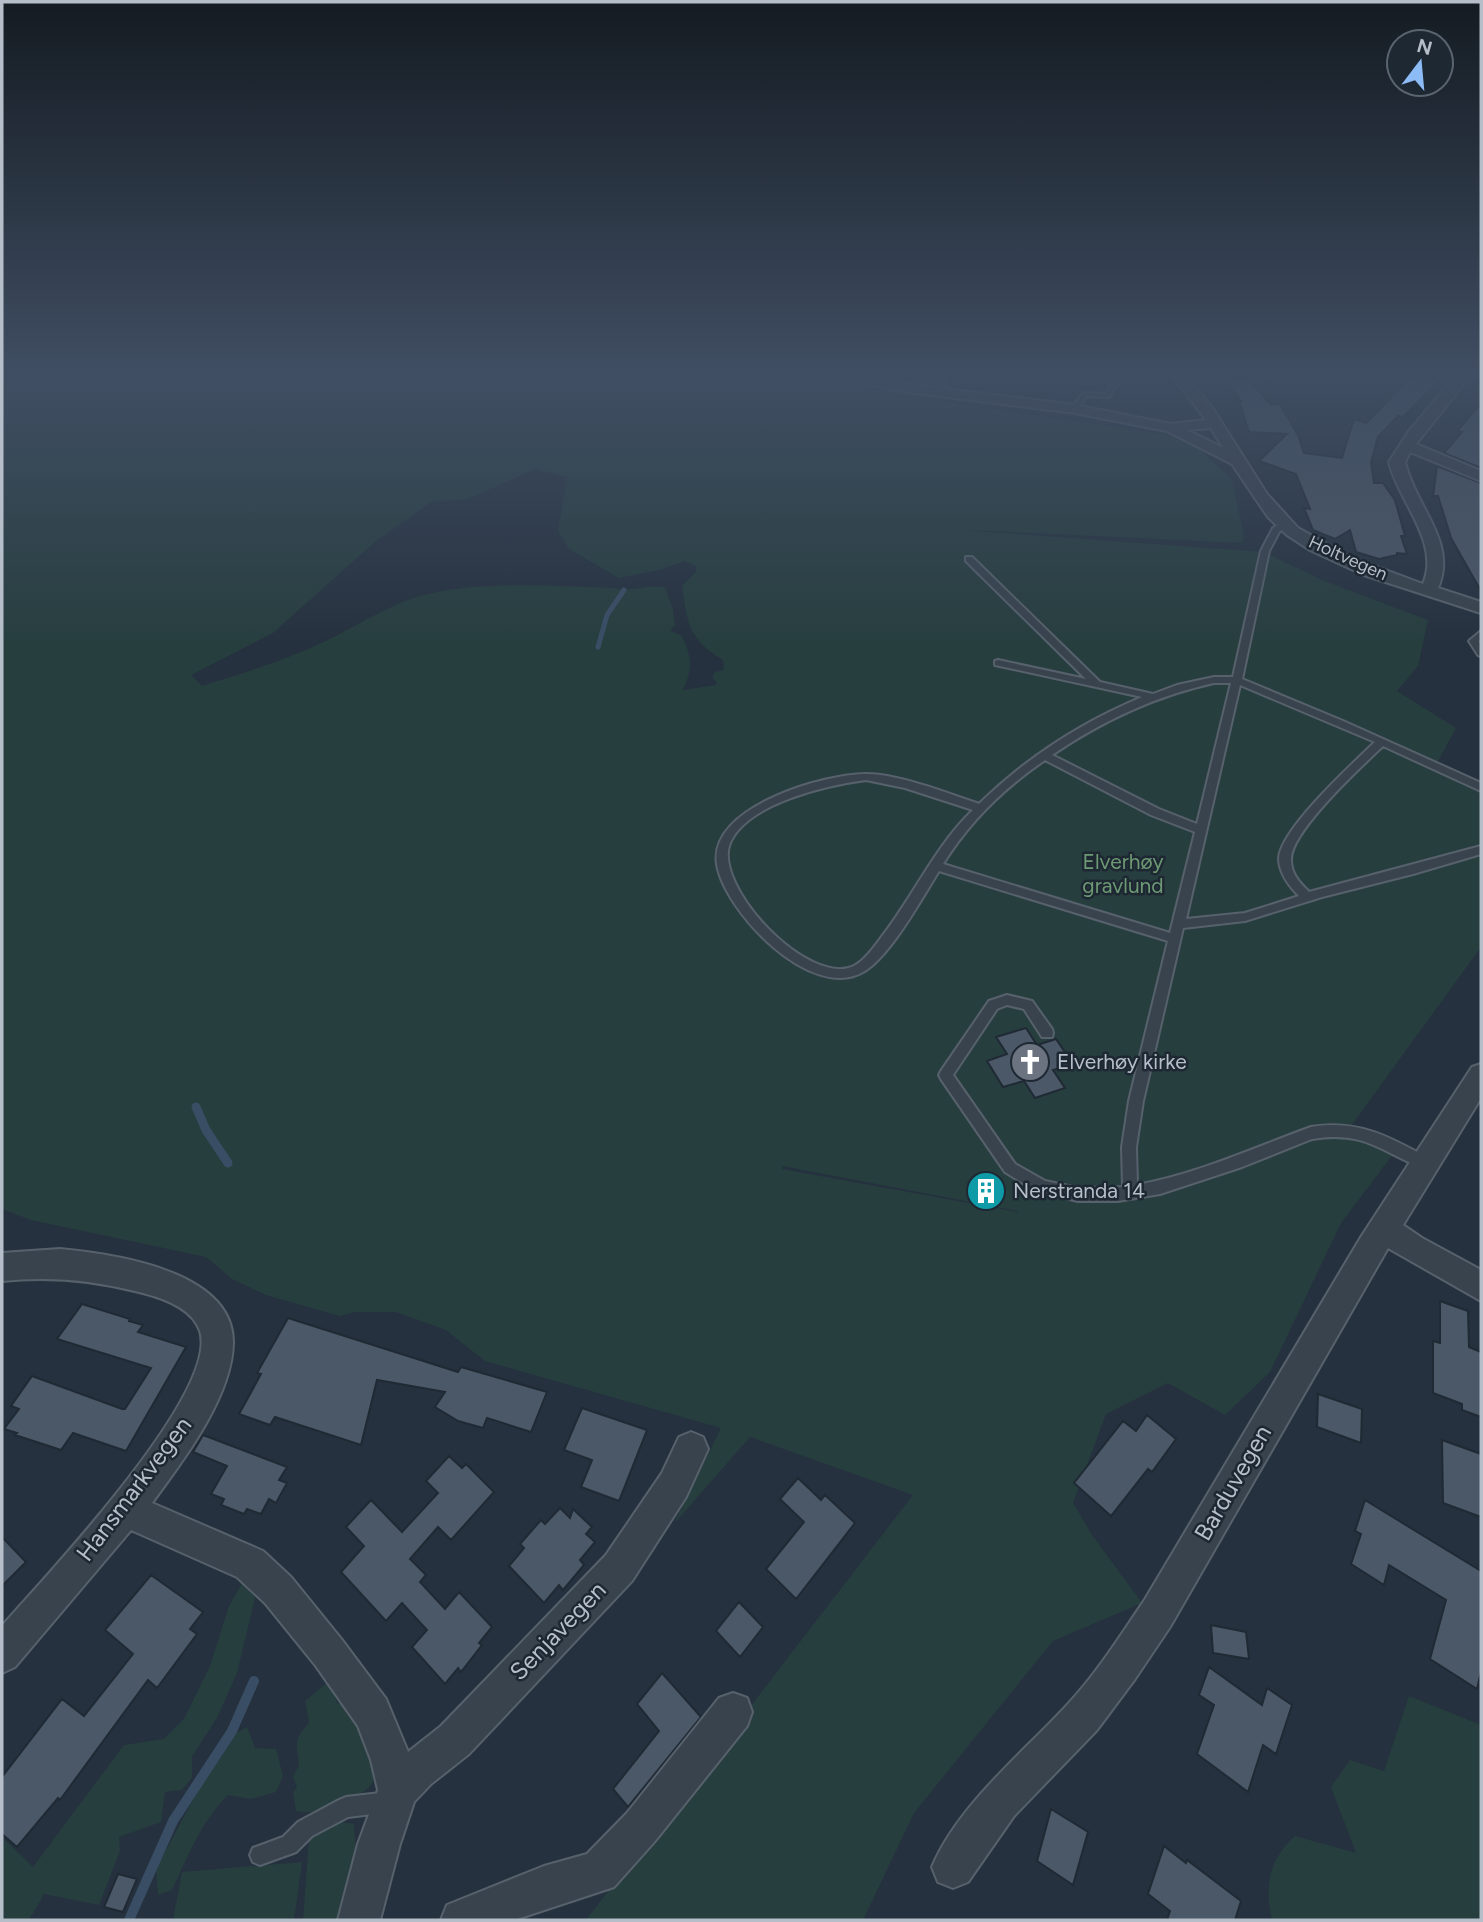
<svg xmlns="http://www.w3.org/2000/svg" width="1483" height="1922" font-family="Figtree,sans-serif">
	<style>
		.green { fill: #273e3f; fill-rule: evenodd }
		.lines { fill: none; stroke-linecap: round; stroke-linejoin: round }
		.stream-far2 { stroke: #394e65; stroke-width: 5 }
		.stream-far1 { stroke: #394e65; stroke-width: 9 }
		.stream { stroke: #394e65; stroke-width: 10 }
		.building { fill: #4b5867; stroke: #202a35; stroke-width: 2 }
		.service-casing { stroke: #57616c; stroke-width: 4 }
		.minor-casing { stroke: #57616c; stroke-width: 4 }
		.service { fill: #39434e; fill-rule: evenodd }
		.minor { fill: #39434e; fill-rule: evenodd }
		.labels { text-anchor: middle; stroke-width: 5; stroke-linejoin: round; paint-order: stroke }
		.far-street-label { font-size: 18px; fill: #b5bec9; stroke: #1e2833 }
		.park-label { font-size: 21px; fill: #6d9974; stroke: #1e2833 }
		.poi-label { font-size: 21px; fill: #b5bec9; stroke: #1e2833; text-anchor: start }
		.near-street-label { font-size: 24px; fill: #b5bec9; stroke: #1e2833 }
	</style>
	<rect width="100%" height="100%" fill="#25313e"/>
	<path class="green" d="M2,377H910L906,380L909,397L1174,436L1198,448L1232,479L1244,537L1242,543L948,529L1264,552L1322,580L1428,620L1418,666L1397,691L1456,728L1437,763L1481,783V947L1346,1133L1394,1153L1341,1223L1270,1372L1225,1415L1168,1383L1106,1414L1073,1503L1092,1535L1142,1603L1053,1641L914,1813L863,1920H586L913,1495L750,1437L674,1524L721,1428L485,1361L446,1330L396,1312H355L340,1316L266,1295L232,1279L206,1257L31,1220L2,1209ZM535,469L567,477L558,531L569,549L619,578L659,570L685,561L696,566V572L682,586C687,623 689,640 723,660L724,670L715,672L712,677L717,682L716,685L683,690C693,670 692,654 681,635L670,631L675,625L673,609L665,588C648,583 632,593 614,588C555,586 492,581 433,593C391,601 356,628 317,645C280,662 240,674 202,686L191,675L273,633L375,542L431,502L468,499ZM782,1166L1018,1211V1212L782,1169Z
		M244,1580L258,1585L237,1673L217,1718L192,1756V1778L182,1790L165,1792L161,1822L119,1837L120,1851L99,1905L44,1894L29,1920H2V1837L33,1867L124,1745L164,1739L184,1719L210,1666L229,1606Z
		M330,1680L337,1703L355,1707L375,1771C374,1773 373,1781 373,1782C363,1799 313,1817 296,1811L293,1793L297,1787L293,1777L299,1765C297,1742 292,1742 309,1723L305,1701Z
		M1409,1696L1481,1725V1920H1272C1264,1887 1269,1859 1295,1836L1356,1853L1331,1787L1350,1760L1384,1771Z
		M247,1727L255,1748L276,1749L283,1776L276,1792L251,1799L228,1795C201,1821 188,1857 172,1890L158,1895L156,1869L226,1738Z
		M341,1822L354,1824L357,1868L346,1920H303L309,1839Z
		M302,1862L294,1920H173L182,1872Z"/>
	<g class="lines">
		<path class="stream-far2" d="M598,647L607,615L624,590"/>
		<path class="stream-far1" d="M196,1107L206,1130L228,1163"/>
		<path class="stream" d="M129,1920L173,1821L232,1731L254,1681"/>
	</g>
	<path class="building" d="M1411,377H1443L1403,417L1398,416L1378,437L1371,462L1374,483H1383L1395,500L1405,536H1401L1407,554L1397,553V555L1379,559L1356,552L1350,530L1335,539L1313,530L1304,508L1310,509L1296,474L1259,461L1287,434L1249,432L1239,401H1241L1224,380L1249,379L1270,404H1280L1298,435L1304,453L1342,458L1354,419L1366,423Z
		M1481,403V468L1444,453L1462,432L1457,431Z
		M1437,466L1481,483V591L1451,538L1438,496H1433Z
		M1026,1028L1037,1045L1056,1039L1073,1064L1053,1070L1065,1088L1035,1098L1024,1081L1003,1087L987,1061L1007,1054L996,1037Z
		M1440,1301L1468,1311L1469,1347L1481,1352V1417L1462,1410V1404L1433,1393V1341L1440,1343Z
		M82,1304L130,1319L129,1321L143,1325L138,1332L186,1347L126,1451L73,1433L61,1450L15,1435L17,1433L4,1429L19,1409L11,1406L32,1376L122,1409H125L151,1368L57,1339Z
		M288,1318L458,1372L461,1367L547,1392L531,1432L487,1418L483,1428L458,1421L435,1407L445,1392L377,1380L361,1445L275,1417L270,1425L239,1414L261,1374L257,1373Z
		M1318,1394L1362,1409L1361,1443L1317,1427Z
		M582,1408L647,1430L619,1501L581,1487L592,1460L564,1450Z
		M1147,1415L1176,1439L1152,1472L1148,1469L1111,1516L1074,1483L1123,1421L1136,1431Z
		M203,1435L287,1467L279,1480L287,1483L276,1503L269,1499L261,1514L247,1509L244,1514L221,1505L224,1499L211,1494L227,1466L193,1452Z
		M1442,1440L1481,1454V1517L1443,1503Z
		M449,1456L462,1468L466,1464L494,1492L451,1540L438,1527L410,1559L426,1575L420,1582L445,1609L459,1592L492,1627L479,1643L482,1645L461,1672L458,1668L445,1684L412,1647L427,1630L402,1603L386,1621L341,1572L364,1546L346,1527L371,1500L402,1532L438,1493L426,1481Z
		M798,1478L821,1500L825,1495L855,1523L796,1599L766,1569L804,1522L780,1499Z
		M1365,1500L1481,1571V1672L1477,1689L1430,1659L1446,1600L1389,1565L1384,1585L1351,1564L1361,1534L1355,1531Z
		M560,1508L570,1518L573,1509L592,1527L586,1534L595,1542L580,1560L584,1565L563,1590L559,1585L544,1603L509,1566L524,1548L520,1544L541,1520L545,1524Z
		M2,1537L26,1562L2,1586Z
		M151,1575L203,1612L190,1629L197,1634L157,1688L148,1680L60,1800L58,1798L17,1847L2,1834V1777L62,1699L84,1716L133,1654L105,1630Z
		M739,1602L763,1627L740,1657L716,1631Z
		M1211,1625L1246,1632L1249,1659L1213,1653Z
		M1209,1667L1262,1705L1267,1688L1292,1705L1276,1754L1263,1745L1248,1792L1197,1754L1214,1705L1199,1695Z
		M662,1673L701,1717L628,1807L613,1789L659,1731L637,1704Z
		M1051,1809L1088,1832L1073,1885L1037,1861Z
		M1164,1846L1186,1863L1187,1860L1241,1901L1235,1920H1167L1170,1911L1148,1894Z
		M118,1874L137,1879L123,1912L104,1907Z"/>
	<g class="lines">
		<defs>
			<path id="service" d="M942,378L945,380L946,392L943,394L940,392L939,380Z
				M1116,380L1119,382L1109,397L1087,396L1077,410L1071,409L1083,393L1105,394Z
				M1281,522L1288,524L1279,532L1269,551L1242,679L1343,721L1481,783V791L1383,746C1361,767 1290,832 1291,860C1291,874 1300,883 1309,892L1481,846V854L1413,874L1322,897L1245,921L1183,928L1143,1101L1136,1147L1137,1185C1198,1174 1253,1148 1311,1127C1358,1119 1390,1137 1430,1159L1432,1163L1430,1167L1425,1169C1381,1152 1365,1130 1312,1139L1242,1167L1160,1194L1118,1201H1078L1036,1191L1005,1172L941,1079L939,1075L941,1071L989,1001L1007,995L1032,1001L1052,1029L1053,1033L1052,1037H1042L1024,1009L1007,1005L997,1009L953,1075L1015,1164L1045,1181L1078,1188L1123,1187L1122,1147L1129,1101L1168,941L939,871C922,898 890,957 863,972C811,1002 724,911 717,864C708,807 824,774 866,774C898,774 948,793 979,804C1026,758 1082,722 1142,697L995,665V661L998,660L1086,679L966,561V557H972L1100,682L1153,694L1177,685L1214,677H1233L1261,551L1273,528ZM1214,683H1231L1197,824L1159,809L1052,755C1102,721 1155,696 1214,683ZM1240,685L1375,742C1352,764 1281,829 1279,858C1279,873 1289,886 1299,896L1245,913L1186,919ZM1045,760L1151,815L1195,832L1170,933L943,864C969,822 1004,788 1045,760ZM866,780L905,788L973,810C936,845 914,895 883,935C875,946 865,960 854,966C809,988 712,886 730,843C747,803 828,785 866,780Z
				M1481,631V639L1479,641L1481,645V656L1478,655L1469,641Z
				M389,1792L396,1795L399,1802L396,1809L389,1812L348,1817L312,1836L296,1852L260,1865L253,1862L250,1855L253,1848L283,1837L298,1822L339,1800L346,1797Z"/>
			<path id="minor" d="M846,377H871L906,384L1075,405L1171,424L1206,420L1173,377H1187L1213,409L1267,494L1298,528L1348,556L1423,584C1441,542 1398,501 1389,462L1409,431L1453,379L1473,377L1463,385L1416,444L1481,471V481L1410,452L1405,462C1415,506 1458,542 1438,588L1481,602V613L1364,575L1310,550L1287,535L1268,517L1232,464L1167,431L1075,413L906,392L848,380ZM1211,428L1223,448L1187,430Z
				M1481,1064V1098L1403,1225L1422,1238L1481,1270V1301L1388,1248L1170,1627L1135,1679L1097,1730L1014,1816L968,1882L953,1888L938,1882L932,1867C958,1805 1023,1753 1068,1704C1097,1673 1120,1636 1144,1601L1361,1237L1472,1067Z
				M60,1249C112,1254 234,1270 233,1343C232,1397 183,1461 152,1503L263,1551L291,1577L342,1640L386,1699L408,1752L441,1726L606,1555L662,1473L679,1437L691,1432L703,1437L708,1449L686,1497L632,1581L469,1754L431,1784L414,1802L400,1844L380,1920H338L358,1844L378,1790L371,1760L358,1726L316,1666L265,1603L237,1577L131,1530L15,1667L2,1673V1626C44,1578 220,1393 200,1331C192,1307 160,1297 139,1292C93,1280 49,1276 2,1281V1253Z
				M733,1693L747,1698L752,1712L747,1726L655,1841L614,1887L514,1920H441L447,1905L544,1866L587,1854L627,1813L719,1698Z"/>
		</defs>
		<use href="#service" class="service-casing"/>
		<use href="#minor" class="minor-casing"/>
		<use href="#service" class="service"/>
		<use href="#minor" class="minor"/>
	</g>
	<linearGradient id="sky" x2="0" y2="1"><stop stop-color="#141b22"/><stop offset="0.58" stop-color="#404e63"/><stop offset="1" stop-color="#404e63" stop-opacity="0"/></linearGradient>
	<rect width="1483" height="646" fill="url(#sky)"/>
	<defs>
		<symbol id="church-disc" viewBox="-11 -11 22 22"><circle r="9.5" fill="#6b7280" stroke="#1e2833"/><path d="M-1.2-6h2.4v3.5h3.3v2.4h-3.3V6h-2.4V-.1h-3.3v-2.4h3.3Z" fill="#fff"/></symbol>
		<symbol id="building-disc" viewBox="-11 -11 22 22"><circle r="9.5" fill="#0f9aa8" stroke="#1e2833"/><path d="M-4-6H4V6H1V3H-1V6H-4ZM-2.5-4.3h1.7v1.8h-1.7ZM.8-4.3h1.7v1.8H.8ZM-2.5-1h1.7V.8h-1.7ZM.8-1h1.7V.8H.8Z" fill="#fff"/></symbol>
	</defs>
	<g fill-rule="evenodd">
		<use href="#church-disc" x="1008" y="1040" width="44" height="44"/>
		<use href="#building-disc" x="964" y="1169" width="44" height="44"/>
	</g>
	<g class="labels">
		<g class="far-street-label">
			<text transform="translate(1348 558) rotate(24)" y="6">Holtvegen</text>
		</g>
		<g class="park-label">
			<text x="1123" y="869">Elverhøy<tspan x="1123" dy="24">gravlund</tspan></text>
		</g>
		<g class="poi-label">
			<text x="1057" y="1069">Elverhøy kirke</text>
			<text x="1013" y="1198">Nerstranda 14</text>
		</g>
		<g class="near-street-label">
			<text transform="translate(1233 1483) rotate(-60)" y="8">Barduvegen</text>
			<text transform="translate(134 1489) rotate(-53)" y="8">Hansmarkvegen</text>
			<text transform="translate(558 1631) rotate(-46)" y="8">Senjavegen</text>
		</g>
	</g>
	<rect width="1483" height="1922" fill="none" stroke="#b5bec9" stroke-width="7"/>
	<g transform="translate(1420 63) rotate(16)"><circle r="33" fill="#1e2833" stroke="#5a646f" stroke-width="2"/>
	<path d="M0-5L12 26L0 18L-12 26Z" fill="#8dbbf6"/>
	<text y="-10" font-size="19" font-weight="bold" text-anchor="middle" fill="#b5bec9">N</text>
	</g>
</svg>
